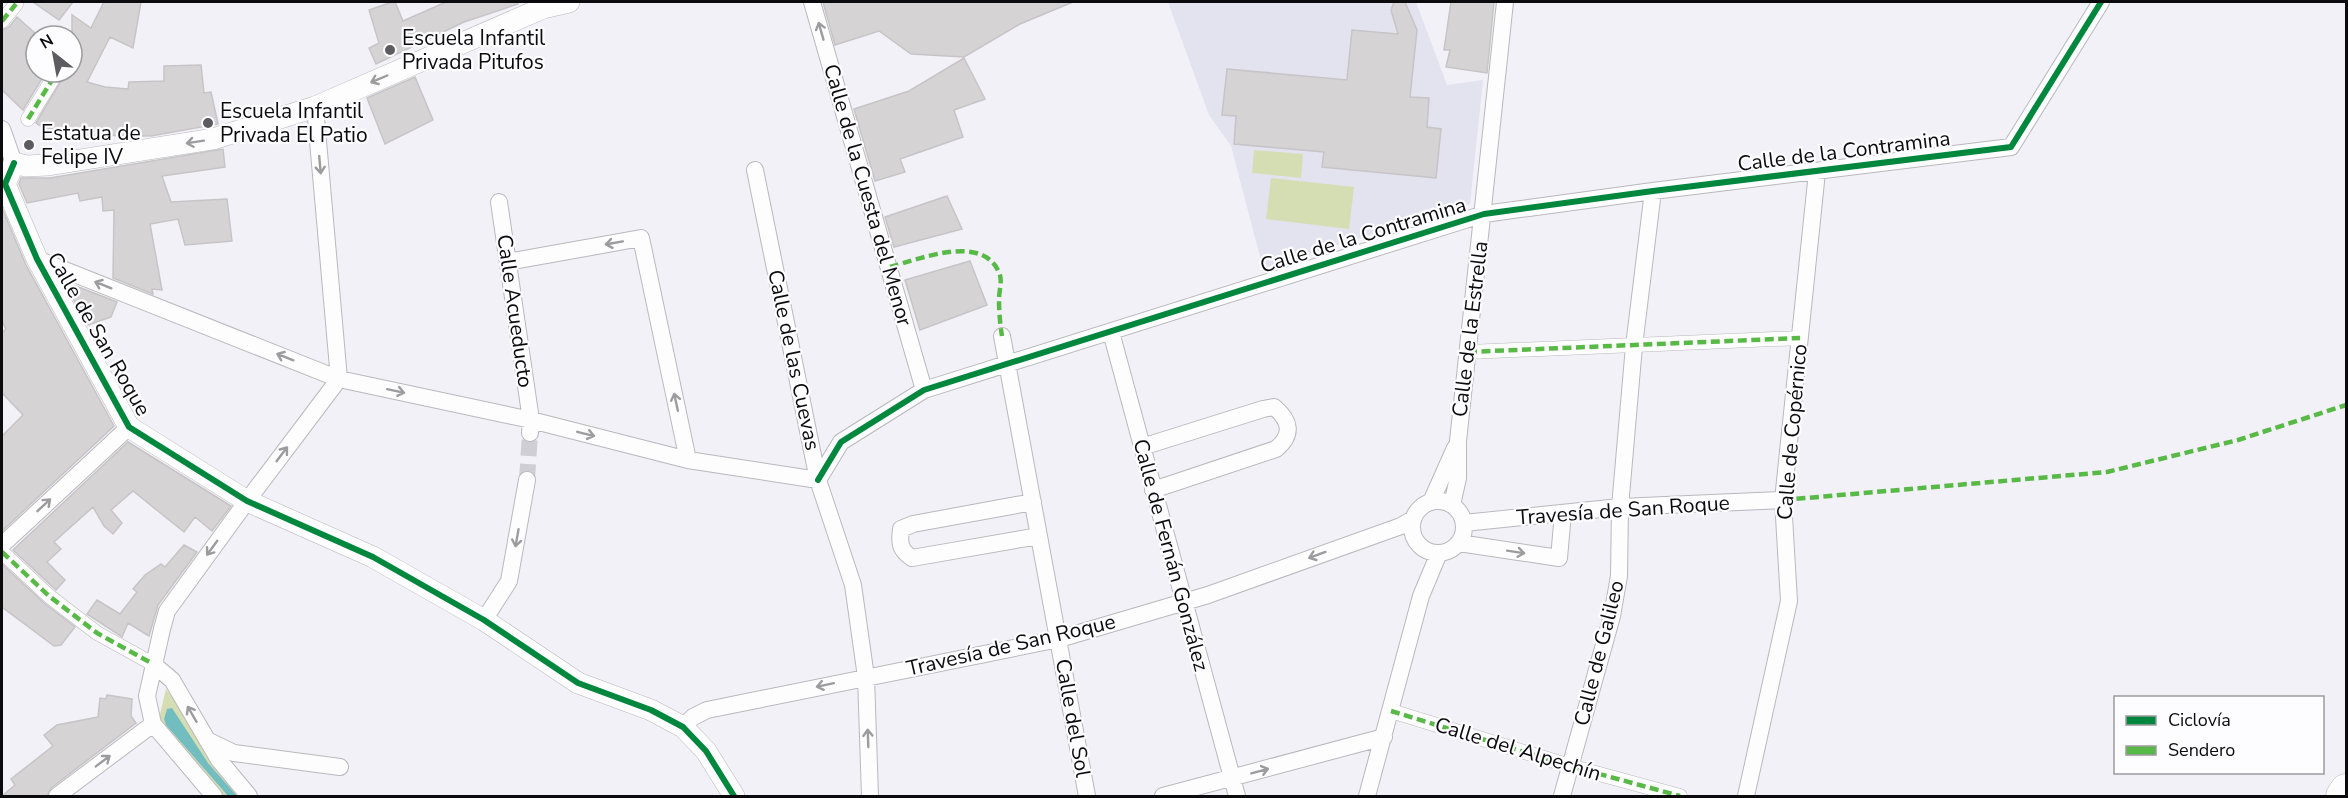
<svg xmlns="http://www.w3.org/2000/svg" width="2348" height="798" font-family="'Nunito Sans',sans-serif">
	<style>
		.built { fill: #e3e2ef }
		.green { fill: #d5deb2 }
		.water { fill: #72bdc0 }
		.building { fill: #d6d3d5; stroke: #c7c4c7; stroke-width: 1.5 }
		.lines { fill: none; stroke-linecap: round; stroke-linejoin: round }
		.minor-tunnel { stroke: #ceced4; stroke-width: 16; stroke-dasharray: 16 8; stroke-linecap: butt }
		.pedestrian-casing { stroke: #b9b8bd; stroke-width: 15 }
		.minor-casing { stroke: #b9b8bd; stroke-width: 18 }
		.tertiary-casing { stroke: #b9b8bd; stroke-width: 22 }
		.motorway-casing { stroke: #b9b8bd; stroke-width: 33 }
		.pedestrian { stroke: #fdfdfe; stroke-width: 14 }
		.minor { stroke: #fdfdfe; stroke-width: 16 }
		.tertiary { stroke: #fdfdfe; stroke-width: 21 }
		.motorway { stroke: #fdfdfe; stroke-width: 32 }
		.quiet { stroke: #58b947; stroke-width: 4.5; stroke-dasharray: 9 4.5; stroke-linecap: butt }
		.cycleway-casing { stroke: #fdfdff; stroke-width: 10 }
		.cycleway { stroke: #00873e; stroke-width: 6 }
		.oneway { stroke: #9c9c9e }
		.poi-dot { fill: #5c5c60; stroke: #fdfdff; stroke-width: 2 }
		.labels { text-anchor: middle; stroke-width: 4.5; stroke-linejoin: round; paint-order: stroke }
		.poi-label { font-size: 21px; fill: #0b0b0e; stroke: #fdfdff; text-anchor: start }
		.street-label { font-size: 21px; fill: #0b0b0e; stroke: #fdfdff }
	</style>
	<rect width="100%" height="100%" fill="#f1f1f7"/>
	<path class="built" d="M1168,2H1416L1447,85L1483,80L1470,204L1263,268L1231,146L1209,115Z"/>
	<path class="green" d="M1254,150L1303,154L1301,178L1252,173Z
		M1271,178L1354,187L1349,229L1266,219Z
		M166,689L244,796H220L159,718Z"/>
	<path class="water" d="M172,708L208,763L237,796H228L166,725L164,719L167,709Z"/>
	<path class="building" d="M33,2H73L59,20Z
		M104,2H141L133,48L110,37L87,82L105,87L128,89L129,82L164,81V66L201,65L204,93L211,92L218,124L151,136L87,135L42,127L36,123L66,72H72V15L91,28Z
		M392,2H395L403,21L446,2H518V4L464,22L376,64L369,48L379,43L369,10Z
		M823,2H1073L1020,24L964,57L911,54L879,31L835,45Z
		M1394,2H1405L1417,30L1410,97L1429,98L1427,127L1441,129L1436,178L1322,167L1324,152L1234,144L1236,116L1222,115L1227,69L1347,80L1352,30L1398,34L1391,10Z
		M1451,2H1494L1487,73L1446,67L1450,50H1444Z
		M17,17L36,34V72H46L23,110L2,90V30L9,27Z
		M964,58L985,99L954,110L963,137L900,159L905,172L875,181L854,109L909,91Z
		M415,77L433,120L385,144L367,98Z
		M223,149L225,167L162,176L171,202L227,199L232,241L185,245L178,219L150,224L162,290L152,289L153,294L113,278L114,210L103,211L102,197L80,201L78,193L27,203L19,184L21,178H50Z
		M947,196L962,229L894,247L885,217Z
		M2,208L26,265L114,426L2,531V436L23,415L2,393V333L6,329L2,321Z
		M970,261L987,305L920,330L905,280Z
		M63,281L117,302L111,317L88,325Z
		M128,442L231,506L212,531L195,517L184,532L133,491L111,510L122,523L113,534L104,526L93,507L54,542L61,549L47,562L65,580L56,590L13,550Z
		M184,545L197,552L158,605L149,636L128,623L122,637L87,614L97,600L120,614L137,592L133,589L145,575L161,564L165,567Z
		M2,564L44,603L75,627L61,645L54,646L2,607Z
		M107,695L132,699L131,716L136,723L51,788L47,796H2L15,785L11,779L53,746L44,735L57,725L98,717L100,698L106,699Z"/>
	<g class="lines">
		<path class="minor-tunnel" d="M527,480L530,433"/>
		<defs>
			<path id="pedestrian" d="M2,21L16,4
				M28,119L57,72
				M1468,352L1800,338
				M2,552L49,596L97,633L153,664
				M1391,711L1570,766L1680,796"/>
			<path id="minor" d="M812,2L924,390
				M2,129L14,163
				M755,170L818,480L853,585L866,677L870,796
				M499,202L531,420L530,433
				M37,259L339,379L531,420L688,460L818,480
				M508,262L641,238L688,460
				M1111,332L1237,796
				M1002,336L1087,796
				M1142,447L1263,409L1274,407C1291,421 1293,435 1276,449L1153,490
				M818,480L841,442L924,390L1484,214L1653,191L2011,147L2101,2
				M1412 527a26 26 0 1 1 52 0a26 26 0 1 1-52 0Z
				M1033,502L913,524L901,529C899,544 900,550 912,558L1039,536
				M1431,502L1455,448
				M1452,505L1458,478V441L1505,2
				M1464,523L1620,507L1783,500
				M1459,543L1559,558L1563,513
				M2,545L129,427
				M484,620L509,581L527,480
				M153,664L172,680L219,760L249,796
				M683,727L693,717L707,710L1059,639L1208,595L1401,526L1413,519
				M207,740L234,753L340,767
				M57,796L153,724
				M214,796L153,724L147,696L162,629L167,611L247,501L339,379L315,107
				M1163,796L1384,737
				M1367,796L1421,596L1439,553
				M1562,796L1612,616L1619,576L1620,507L1634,346L1653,191
				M1746,796L1789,601L1783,500L1817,172"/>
			<path id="tertiary" d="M14,163L5,184L37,259L129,427L247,501L373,557L484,620L578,683L651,710L683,727L706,751L734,796
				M14,163L26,166L48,165L213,139L315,107L543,8L569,2"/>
			<path id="motorway" d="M2342,796L2346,790"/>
		</defs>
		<use href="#pedestrian" class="pedestrian-casing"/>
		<use href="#minor" class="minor-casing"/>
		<use href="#tertiary" class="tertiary-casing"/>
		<use href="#motorway" class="motorway-casing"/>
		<use href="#pedestrian" class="pedestrian"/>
		<use href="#minor" class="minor"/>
		<use href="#tertiary" class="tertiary"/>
		<use href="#motorway" class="motorway"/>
		<path class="quiet" d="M2,21L16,4
			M28,119L57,72
			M890,267C920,259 985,232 1000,275C1002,282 999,292 999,299C999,311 1000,324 1002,336
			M1468,352L1800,338
			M1783,500L2107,472L2238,440L2346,405
			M2,552L49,596L97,633L153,664
			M1391,711L1570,766L1680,796"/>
		<defs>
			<path id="cycleway" d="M14,163L5,184L37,259L129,427L247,501L373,557L484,620L578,683L651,710L683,727L706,751L734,796
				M818,480L841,442L924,390L1484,214L1653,191L2011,147L2101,2"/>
		</defs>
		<use href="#cycleway" class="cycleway-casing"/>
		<use href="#cycleway" class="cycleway"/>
	</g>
	<defs><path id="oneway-shaft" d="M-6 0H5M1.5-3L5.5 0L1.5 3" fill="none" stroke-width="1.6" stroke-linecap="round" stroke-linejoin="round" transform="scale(1.5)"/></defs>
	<g class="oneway">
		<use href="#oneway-shaft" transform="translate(821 31) rotate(-106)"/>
		<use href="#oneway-shaft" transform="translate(379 79) rotate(157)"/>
		<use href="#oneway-shaft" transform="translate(195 142) rotate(171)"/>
		<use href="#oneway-shaft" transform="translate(320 165) rotate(85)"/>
		<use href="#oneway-shaft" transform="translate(614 243) rotate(170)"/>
		<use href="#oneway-shaft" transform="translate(103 285) rotate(-158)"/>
		<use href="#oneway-shaft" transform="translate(285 357) rotate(-158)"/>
		<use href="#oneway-shaft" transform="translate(396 391) rotate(12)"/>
		<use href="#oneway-shaft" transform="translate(676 402) rotate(-102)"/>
		<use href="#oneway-shaft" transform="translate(586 434) rotate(14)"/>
		<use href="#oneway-shaft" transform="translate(282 454) rotate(-53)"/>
		<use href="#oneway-shaft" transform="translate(44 505) rotate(-43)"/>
		<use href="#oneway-shaft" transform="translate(517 538) rotate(100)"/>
		<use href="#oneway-shaft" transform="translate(212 548) rotate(126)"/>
		<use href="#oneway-shaft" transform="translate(1516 552) rotate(9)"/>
		<use href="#oneway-shaft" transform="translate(1317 555) rotate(160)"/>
		<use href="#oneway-shaft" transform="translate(825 685) rotate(168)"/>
		<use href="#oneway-shaft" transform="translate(192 714) rotate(-120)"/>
		<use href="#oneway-shaft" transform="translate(868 738) rotate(-92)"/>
		<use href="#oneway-shaft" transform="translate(103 761) rotate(-37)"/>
		<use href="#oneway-shaft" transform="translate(1260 771) rotate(-15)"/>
	</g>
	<g class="poi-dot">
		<circle cx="390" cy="50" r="6"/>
		<circle cx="208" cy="123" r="6"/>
		<circle cx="29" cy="145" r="6"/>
	</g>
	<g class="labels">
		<g class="poi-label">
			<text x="402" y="45">Escuela Infantil<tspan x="402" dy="24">Privada Pitufos</tspan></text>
			<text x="220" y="118">Escuela Infantil<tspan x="220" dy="24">Privada El Patio</tspan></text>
			<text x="41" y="140">Estatua de<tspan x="41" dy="24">Felipe IV</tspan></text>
		</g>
		<g class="street-label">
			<text transform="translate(1844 151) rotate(-7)" y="7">Calle de la Contramina</text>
			<text transform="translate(868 195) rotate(74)" y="7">Calle de la Cuesta del Menor</text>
			<text transform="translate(1363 235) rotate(-17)" y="7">Calle de la Contramina</text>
			<text transform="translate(515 311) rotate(82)" y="7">Calle Acueducto</text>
			<text transform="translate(1470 329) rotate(-83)" y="7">Calle de la Estrella</text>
			<text transform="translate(99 334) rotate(60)" y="7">Calle de San Roque</text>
			<text transform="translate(794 360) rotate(78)" y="7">Calle de las Cuevas</text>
			<text transform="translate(1792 432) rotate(-85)" y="7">Calle de Copérnico</text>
			<text transform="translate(1623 510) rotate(-4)" y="7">Travesía de San Roque</text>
			<text transform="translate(1171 555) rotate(75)" y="7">Calle de Fernán González</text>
			<text transform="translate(1011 645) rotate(-13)" y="7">Travesía de San Roque</text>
			<text transform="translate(1599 653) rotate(-76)" y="7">Calle de Galileo</text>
			<text transform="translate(1073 718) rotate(80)" y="7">Calle del Sol</text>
			<text transform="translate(1518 749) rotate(17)" y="7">Calle del Alpechín</text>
		</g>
	</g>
	<rect width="2348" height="798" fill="none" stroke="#0b0b0e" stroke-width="6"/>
	<rect x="2114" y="696" width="210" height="78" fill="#fdfdff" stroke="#9c9c9f" stroke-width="1.5"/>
	<rect x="2126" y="716" width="30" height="9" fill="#00873e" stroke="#9c9c9f" stroke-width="1.5"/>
	<text x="2168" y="726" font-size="18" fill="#0b0b0e">Ciclovía</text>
	<rect x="2126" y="746" width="30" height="9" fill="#58b947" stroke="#9c9c9f" stroke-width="1.5"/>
	<text x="2168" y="756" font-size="18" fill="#0b0b0e">Sendero</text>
	<g transform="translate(54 54) rotate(329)"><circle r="28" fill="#fdfdff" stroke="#9c9c9f" stroke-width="1.5"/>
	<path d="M0-4.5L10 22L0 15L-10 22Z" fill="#5c5c60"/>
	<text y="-9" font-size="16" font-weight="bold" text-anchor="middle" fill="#0b0b0e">N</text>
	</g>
</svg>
